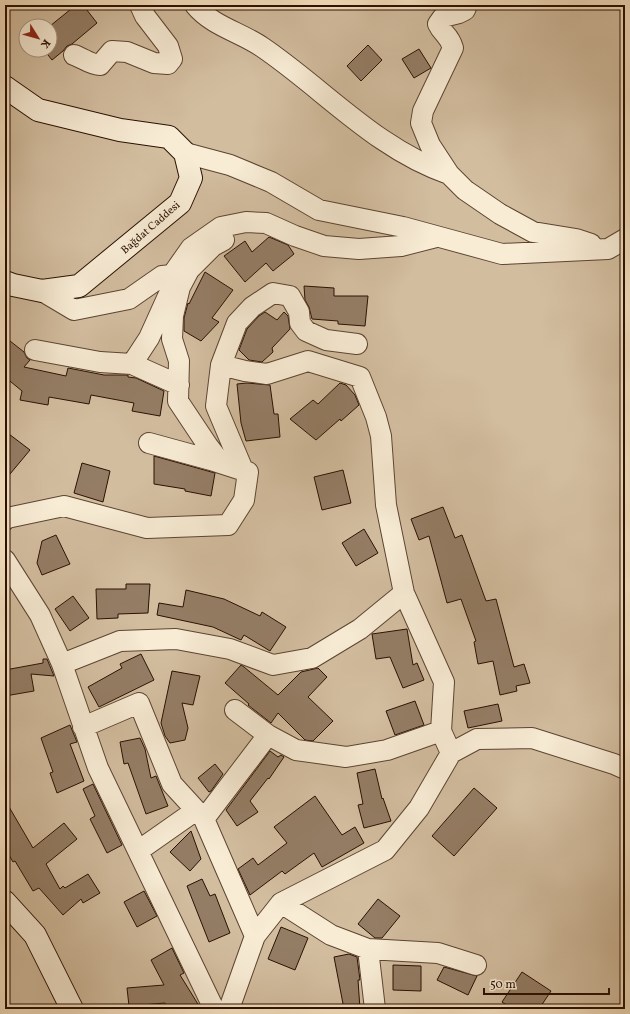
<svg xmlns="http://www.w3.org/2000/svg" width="630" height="1014" font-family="Vollkorn,serif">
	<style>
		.green { fill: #d2bd9f; stroke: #7e6651; fill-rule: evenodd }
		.building { fill: #947d65; stroke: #2a1003 }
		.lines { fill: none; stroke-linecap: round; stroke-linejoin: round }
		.street-casing { stroke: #5d4432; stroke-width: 22 }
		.secondary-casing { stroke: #2a1003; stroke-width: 24 }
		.street { stroke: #f8ecd5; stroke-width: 20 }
		.secondary { stroke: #f8ecd5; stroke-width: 22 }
		.labels { text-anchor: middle; stroke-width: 3.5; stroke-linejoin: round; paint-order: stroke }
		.street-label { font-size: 11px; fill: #2a1003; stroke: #f8ecd5 }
	</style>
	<rect width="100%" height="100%" fill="#f5e1bf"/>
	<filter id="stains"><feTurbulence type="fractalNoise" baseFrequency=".005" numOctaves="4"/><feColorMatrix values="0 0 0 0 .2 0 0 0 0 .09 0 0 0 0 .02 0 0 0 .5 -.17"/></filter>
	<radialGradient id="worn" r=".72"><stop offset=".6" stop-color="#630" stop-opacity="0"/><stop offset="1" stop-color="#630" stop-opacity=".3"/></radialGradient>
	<path class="green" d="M5,5H625V1009H5ZM26,26H50V50H26Z"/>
	<path class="building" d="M76,5H83L97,23L72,44L67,46L63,51L52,60L44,50H50V26Z
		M368,45L382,60L361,81L347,66Z
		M419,49L431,68L414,78L402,59Z
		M269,237L288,245L294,254L273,271L266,263L245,282L224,256L245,241L252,252Z
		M205,272L233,290L212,318L219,322L201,341L184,331V318L188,303L189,304Z
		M304,286L334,288V296H368L365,326L338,324V321L312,319L309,307L305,300Z
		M265,312L277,320L284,312L288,316L290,329L272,348L273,352L262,362L249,360L239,350L247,329L259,316Z
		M5,337L24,352L27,358L30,360L24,367L66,376L68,368L104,375H128V377L136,378L164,391L160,416L132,411L134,403L91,395L89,404L49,397L48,405L20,400L22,391L5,377Z
		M247,383L270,385L274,414H278L280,437L246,441L241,423L237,384Z
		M340,383L346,385L355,395L359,405L341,421L340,419L316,440L290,419L313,400L318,404Z
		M5,431L30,450L5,480Z
		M154,456L215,473L211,496L185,491V489L154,484Z
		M82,463L110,471L103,502L74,493Z
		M343,470L351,503L322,510L314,477Z
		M443,507L455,538L462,535L486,601L496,599L514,667L524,664L530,683L516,686L517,691L500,695L493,661L478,664L474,642L476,641L461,599L447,603L429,536L419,540L411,519Z
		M364,529L378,553L356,566L342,543Z
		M56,535L70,564L42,575L37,563L42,541Z
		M126,584H150L148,613L118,614V618L97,619L96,589H126Z
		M186,590L224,599L260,616L262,612L286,627L270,651L244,635L241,640L213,627L157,615L159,603L183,607Z
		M73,596L89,618L70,631L55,609Z
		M407,629L413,665L417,663L424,680L403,688L390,657L376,659L372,634Z
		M141,654L154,680L99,707L88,687L122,668L120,664Z
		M43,659H47L54,676L31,674L34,691L5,696V670L43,663Z
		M241,665L244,667L278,695L301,672L318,668L327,677L308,697L333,721L313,741L305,740L278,713L271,723L248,705L249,704L225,683Z
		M172,671L200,676L193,705L182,703L188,728L185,740L170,743L165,736L161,723Z
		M415,701L424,725L395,735L386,711Z
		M498,704L502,721L468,728L464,711Z
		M70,725L77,742L70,744L84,781L57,793L50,773L53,772L41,738Z
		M140,738L145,749L151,778L156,776L168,806L146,814L128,763L124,764L120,742Z
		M270,751L278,757L281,755L284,757L269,779L268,778L250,801L258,812L237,826L226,810Z
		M215,764L223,774L211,791L209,792L198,778Z
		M375,769L382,799L383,798L391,821L364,828L358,805L363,804L357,773Z
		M93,784L122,845L107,853L90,819L95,816L83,789Z
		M474,788L497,808L454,856L432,836Z
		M315,796L342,835L355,827L364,843L322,867L314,853L285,874L282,871L250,895L238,869L253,858L258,865L287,843L274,827Z
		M5,800L33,848L64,823L77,839L46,864L60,889L63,886L65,888L88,874L100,893L83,903L81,899L63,915L39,888L33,891L15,861L13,862L5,848Z
		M191,831L201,859L190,871L170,852Z
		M202,879L210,896L215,894L230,933L209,942L187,886Z
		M144,891L157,916L137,927L124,902Z
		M378,899L400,916L382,938H375L358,924Z
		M281,927L308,938L295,970L268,959Z
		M172,948L184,973L180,975L201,1009H169L165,1003L129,1006L127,988L164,985L151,960Z
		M349,954L357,957L360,980H358L360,1009H344L334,957Z
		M393,965L421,966V991L393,990Z
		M444,967L477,976L468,995L437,980Z
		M522,972L551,991L539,1009H512L502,1002Z"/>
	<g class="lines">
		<defs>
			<path id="street" d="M195,5C212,26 240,32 262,47C324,89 376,149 449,174
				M467,5L465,10L459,13L443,17L438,24C443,35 449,34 453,48L423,111L421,123L430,145L449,174L465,190L500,214L533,232L576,239L591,244
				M74,55C83,58 91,65 100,65L112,51L127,52L154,63L168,64L172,59L168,46L145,16L140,5
				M185,153L230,165L271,182L319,210L403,227L502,254L608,249L625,239
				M172,275L191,248L221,227L246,222L266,223L295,236L324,246L359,249L401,246L436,237
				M35,350L100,362L132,364L149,338L173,285L172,275L162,276L129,299L74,310L42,291
				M132,364L179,385
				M221,365L245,371L267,374L308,361L360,377L376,417L381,436L386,505L404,593L444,682L441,731L451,753L419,808L385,850L281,903L255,936L229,1009
				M221,463L208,446L178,401L179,361L172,339L173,316L180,287L189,270L213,246L224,240
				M243,470L216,406L221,365L237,323L252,307L273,293L290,296L299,312L300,323L306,331L326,340L357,344
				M5,520L7,518L64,506L147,528L228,525L244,500L248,472L211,460L149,443
				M5,560L40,615L62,664L98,768L214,1009
				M62,664L120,641L176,639L230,649L273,665L312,658L360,629L404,593
				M235,710L268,735L296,750L346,757L387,750L441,731
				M83,727L139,703L172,784L204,819L255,936
				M451,753L477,739L532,738L614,764L625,769
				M204,819L268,735
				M138,851L195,811
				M281,903L331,935L368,949L438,953L476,965
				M368,949L375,1009"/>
			<path id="secondary" d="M5,87L38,110L120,130L169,137L185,153L191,178L180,203L79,286L42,291L13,285L5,282
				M5,902L35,935L72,1009"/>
		</defs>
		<use href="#street" class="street-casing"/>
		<use href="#secondary" class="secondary-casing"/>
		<use href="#street" class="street"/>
		<use href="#secondary" class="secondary"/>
	</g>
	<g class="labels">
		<g class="street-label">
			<text transform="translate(150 227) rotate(-41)" y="4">Bağdat Caddesi</text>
		</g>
	</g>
	<rect width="630" height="1014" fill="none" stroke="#f5e1bf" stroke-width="20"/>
	<rect x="6" y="6" width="618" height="1002" fill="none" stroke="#2a1003" stroke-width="2"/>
	<rect x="10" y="10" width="610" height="994" fill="none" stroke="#2a1003"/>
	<g transform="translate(38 38) rotate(127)"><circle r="19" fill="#f8ecd5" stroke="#a69481"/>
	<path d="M0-3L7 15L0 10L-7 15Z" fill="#8f2418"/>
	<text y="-6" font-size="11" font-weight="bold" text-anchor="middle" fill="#2a1003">K</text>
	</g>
	<path d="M484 988v6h125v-6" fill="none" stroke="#2a1003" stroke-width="2"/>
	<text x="490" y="988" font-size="12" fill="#2a1003" stroke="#f8ecd5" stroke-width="3" paint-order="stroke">50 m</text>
	<rect width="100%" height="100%" filter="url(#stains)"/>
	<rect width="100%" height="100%" fill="url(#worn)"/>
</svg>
